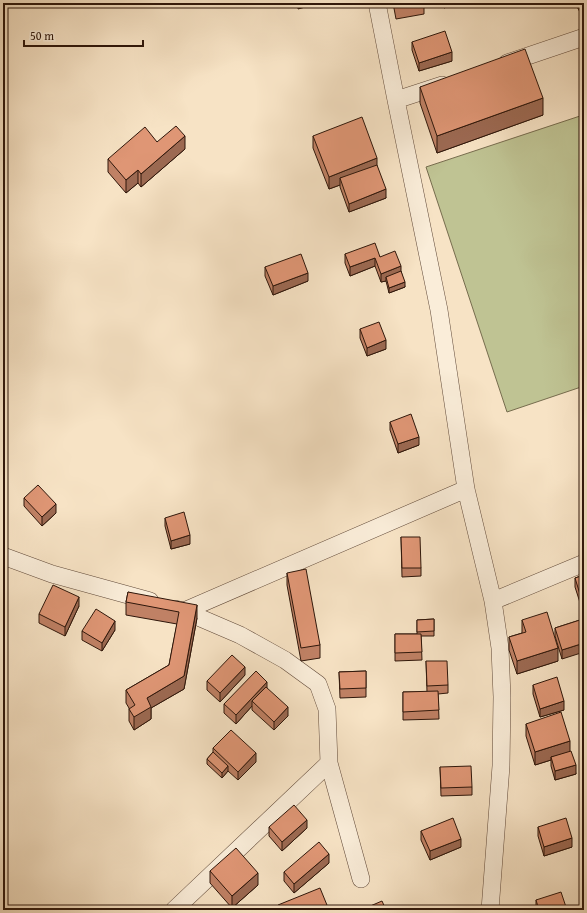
<svg xmlns="http://www.w3.org/2000/svg" width="587" height="913" font-family="'Gentium Book Plus',serif">
	<style>
		.green { fill: #bfc393; stroke: #766c4e }
		.lines { fill: none; stroke-linecap: round; stroke-linejoin: round }
		.street-casing { stroke: #604939; stroke-width: 18 }
		.street { stroke: #faedd9; stroke-width: 17 }
		.wall { fill: #c08165; stroke: #2e160a }
		.shaded-wall { fill: #9c6952; stroke: #2e160a }
		.building { fill: #df9675; stroke: #2e160a }
	</style>
	<rect width="100%" height="100%" fill="#f7e3c5"/>
	<filter id="stains"><feTurbulence type="fractalNoise" baseFrequency=".005" numOctaves="4"/><feColorMatrix values="0 0 0 0 .2 0 0 0 0 .09 0 0 0 0 .02 0 0 0 .5 -.17"/></filter>
	<radialGradient id="worn" r=".72"><stop offset=".6" stop-color="#630" stop-opacity="0"/><stop offset="1" stop-color="#630" stop-opacity=".3"/></radialGradient>
	<path class="green" d="M580,116L584,129V386L507,412L426,167Z"/>
	<g class="lines">
		<defs>
			<path id="street" d="M377,3L396,100L439,310L466,489L493,601L500,648L502,697L501,766L490,910
				M507,63L584,37
				M396,100L442,85
				M3,556L52,574L150,601
				M493,601L584,563
				M175,609L184,611L240,635L285,660L318,684L327,709L329,763L361,879
				M184,611L466,489
				M174,910L329,763"/>
		</defs>
		<use href="#street" class="street-casing"/>
		<use href="#street" class="street"/>
	</g>
	<path class="wall" d="M393,3H424V14L396,19Z
		M442,3H454L444,8Z
		M575,3H584L581,14Z
		M412,42L452,61L419,71L412,50Z
		M420,87L543,115L437,153L420,103Z
		M313,136L377,166L386,198L349,212L340,187V185L329,189L313,148Z
		M157,142L185,149L141,187L138,183L126,193L108,172V159Z
		M345,254L380,257L401,271L405,287L389,293L386,281L381,282L375,266L350,276L345,263Z
		M265,267L308,281L273,295L265,276Z
		M360,329L386,349L367,356L360,338Z
		M390,422L419,445L398,453L390,430Z
		M24,498L56,513L42,526L24,506Z
		M165,518L190,544L171,549L165,526Z
		M401,537L421,568V576L402,577Z
		M287,573L320,645V658L301,661L287,585Z
		M584,575V615L575,587V578Z
		M128,592L197,618L184,689L151,708V719L134,730L129,721V708L126,703V690L169,665L177,624L126,615V602Z
		M79,606L65,636L39,623V614Z
		M434,619V636H421L422,660L395,661V634H417V620Z
		M583,619L562,659L555,636V628Z
		M522,620L558,661L517,674L509,650V637L522,633Z
		M115,630L102,651L82,640V631Z
		M426,661L448,685V693L438,694L439,719L403,720V692H427Z
		M366,671V697L340,698L339,672Z
		M245,675L220,702L207,690V681Z
		M533,685L564,710L540,717L533,694Z
		M267,688L288,716L274,730L252,710V706L236,724L224,713V704Z
		M526,724L570,751L576,774L555,780L551,766V760L535,765L526,736Z
		M213,748L256,762L238,780L228,771L222,778L207,764V759L213,752Z
		M440,767L472,787V795L441,796Z
		M269,827L307,828L282,851L269,836Z
		M538,827L572,847L544,856L538,836Z
		M421,831L461,847L430,860L421,840Z
		M329,863L294,893L284,881V872Z
		M210,871L258,885L232,908L210,883Z
		M536,900L566,910H536Z"/>
	<path class="shaded-wall" d="M298,3H320L298,9Z
		M444,3H454L444,8Z
		M581,3H584V13L581,14Z
		M452,52V61L419,71V63Z
		M543,98V115L437,153V136Z
		M185,136V149L141,187V174Z
		M377,158V171L340,178V185L329,189V177Z
		M138,170V183L126,193V180Z
		M386,189V198L349,212V204Z
		M375,258V266L350,276V267Z
		M401,266V275L386,277V281L381,282V274Z
		M308,273V281L273,295V286Z
		M405,282V287L389,293V288Z
		M386,340V349L367,356V348Z
		M419,437V445L398,453V444Z
		M56,504V513L42,526V517Z
		M190,535V544L171,549V541Z
		M79,597V606L65,636V627Z
		M197,605V618L184,689L151,708V719L134,730V717L147,698L184,676Z
		M115,621V630L102,651V643Z
		M584,643V652L562,659V650Z
		M558,648V661L517,674V661Z
		M245,667V675L220,702V693Z
		M267,682V691L252,701V706L236,724V715Z
		M564,701V710L540,717V709Z
		M288,707V716L274,730V722Z
		M570,741V754L551,757V760L535,765V752Z
		M256,753V762L238,780V772Z
		M576,765V774L555,780V771Z
		M228,766V771L222,778V773Z
		M307,820V828L282,851V842Z
		M572,838V847L544,856V847Z
		M461,839V847L430,860V851Z
		M329,854V863L294,893V884Z
		M258,873V885L232,908V896Z
		M566,907V910H556Z"/>
	<path class="building" d="M395,3H416L396,6Z
		M445,31L452,52L419,63L412,42Z
		M525,49L543,98L437,136L420,87Z
		M362,117L377,158L329,177L313,136Z
		M176,126L185,136L141,174L138,170L126,180L108,159L145,127L157,142Z
		M377,165L386,189L349,204L340,178Z
		M375,243L380,257L395,251L401,266L381,274L375,258L350,267L345,254Z
		M301,254L308,273L273,286L265,267Z
		M401,271L405,282L389,288L386,277Z
		M379,322L386,340L367,348L360,329Z
		M411,414L419,437L398,444L390,422Z
		M38,485L56,504L42,517L24,498Z
		M184,512L190,535L171,541L165,518Z
		M401,537H420L421,568H402Z
		M306,569L320,645L301,648L287,573Z
		M584,575V607L575,578Z
		M53,585L79,597L65,627L39,614Z
		M128,592L197,605L184,676L147,698L151,707L134,717L129,709L135,705L126,690L169,665L179,612L126,602Z
		M96,609L115,621L102,643L82,631Z
		M547,612L558,648L517,661L509,637L526,632L522,620Z
		M434,619V631L417,632V620Z
		M583,619L584,621V643L562,650L555,628Z
		M395,634H421L422,652L395,653Z
		M232,655L245,667L220,693L207,681Z
		M426,661H447L448,685L427,686Z
		M256,671L267,682L236,715L224,704Z
		M366,671V688L340,689L339,672Z
		M557,677L564,701L540,709L533,685Z
		M266,687L288,707L274,722L252,701Z
		M438,691L439,710L403,712V692Z
		M561,712L570,741L535,752L526,724Z
		M231,730L256,753L238,772L213,748Z
		M571,751L576,765L555,771L551,757Z
		M213,752L228,766L222,773L207,759Z
		M471,766L472,787L441,788L440,767Z
		M294,805L307,820L282,842L269,827Z
		M453,818L461,839L430,851L421,831Z
		M566,818L572,838L544,847L538,827Z
		M319,842L329,854L294,884L284,872Z
		M236,848L258,873L232,896L210,871Z
		M320,888L329,910H280L278,905Z
		M561,892L566,907L556,910H539L536,900Z
		M382,901L386,910H361Z"/>
	<rect width="587" height="913" fill="none" stroke="#f7e3c5" stroke-width="16"/>
	<rect x="4" y="4" width="579" height="905" fill="none" stroke="#2e160a" stroke-width="2"/>
	<rect x="8" y="8" width="571" height="897" fill="none" stroke="#2e160a"/>
	<path d="M24 40v6h119v-6" fill="none" stroke="#2e160a" stroke-width="2"/>
	<text x="30" y="40" font-size="12" fill="#2e160a" stroke="#faedd9" stroke-width="3" paint-order="stroke">50 m</text>
	<rect width="100%" height="100%" filter="url(#stains)"/>
	<rect width="100%" height="100%" fill="url(#worn)"/>
</svg>
